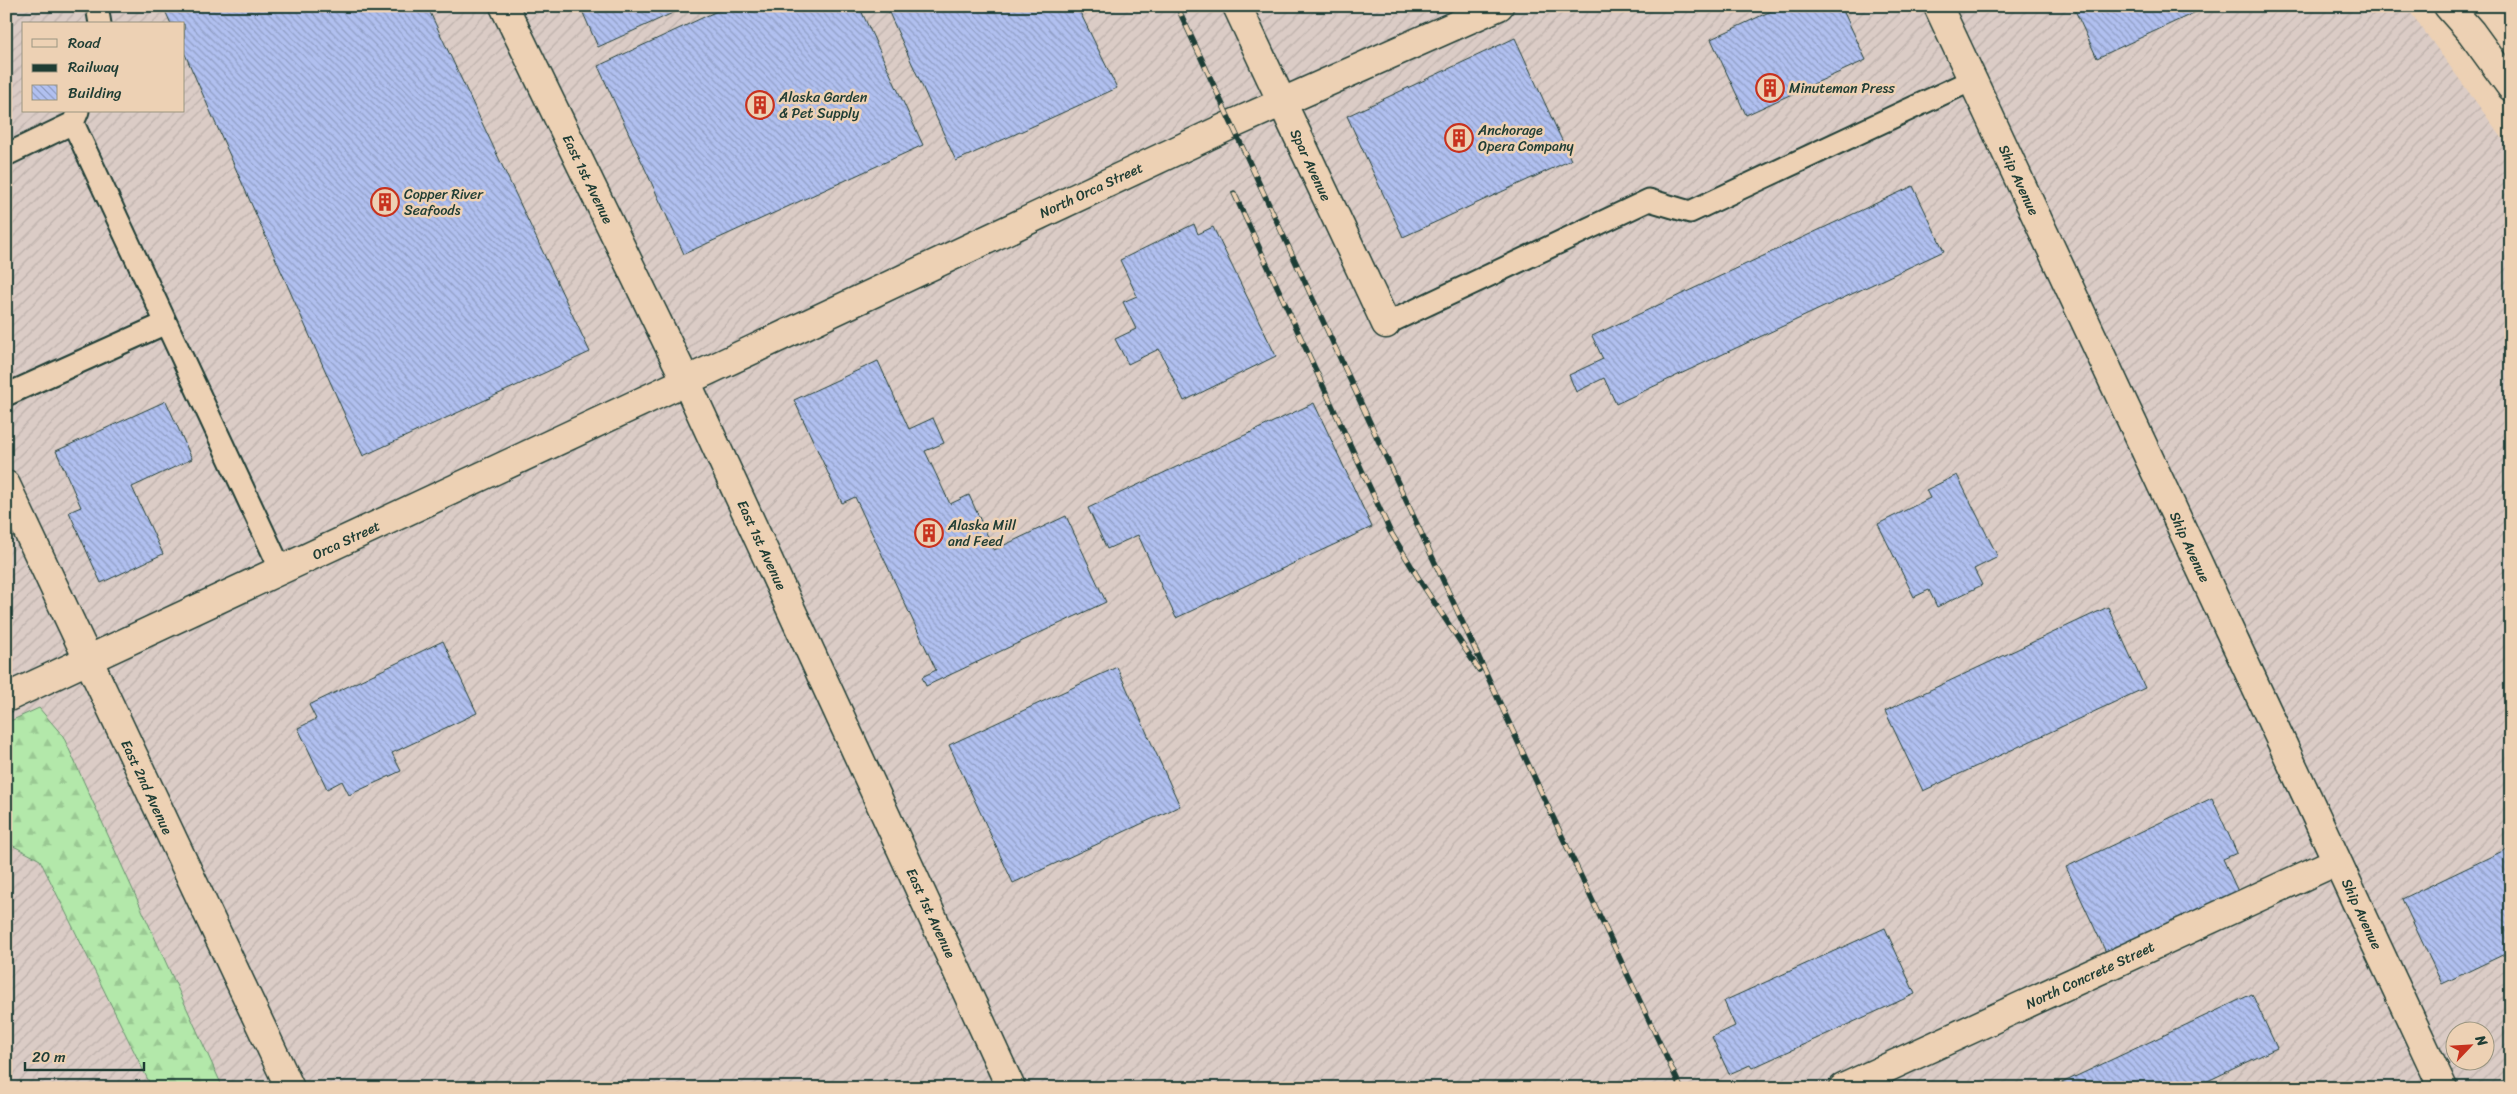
<svg xmlns="http://www.w3.org/2000/svg" width="2517" height="1094" font-family="Sriracha,sans-serif">
	<style>
		.industrial { fill: url(#industrial-furrows); fill-rule: evenodd }
		.forest { fill: url(#forest-firs); stroke: #69926f }
		.building { fill: url(#building-back-hatch); stroke: #1f3d34 }
		.lines { fill: none; stroke-linecap: round; stroke-linejoin: round }
		.lane-casing { stroke: #1f3d34; stroke-width: 25 }
		.street-casing { stroke: #1f3d34; stroke-width: 31 }
		.lane { stroke: #edd1b4; stroke-width: 21 }
		.street { stroke: #edd1b4; stroke-width: 28 }
		.rail-casing { stroke: #1f3d34; stroke-width: 5.5 }
		.rail { stroke: #edd1b4; stroke-width: 4; stroke-dasharray: 11; stroke-linecap: butt }
		.labels { text-anchor: middle; stroke-width: 5; stroke-linejoin: round; paint-order: stroke }
		.poi-label { font-size: 14px; fill: #1f3d34; stroke: #edd1b4; text-anchor: start }
		.street-label { font-size: 14px; fill: #1f3d34; stroke: #edd1b4 }
	</style>
	<defs>
		<pattern id="industrial-furrows" width="10" height="10" patternUnits="userSpaceOnUse" patternTransform="scale(1.25)"><rect width="10" height="10" fill="#dbccc6"/><path d="M-1 1l2-2M0 10L10 0M9 11l2-2" fill="none" stroke="#bcb0ab"/></pattern>
		<pattern id="forest-firs" width="22" height="20" patternUnits="userSpaceOnUse" patternTransform="scale(1.25)"><rect width="22" height="20" fill="#b3e8aa"/><path d="M5 1l3.5 6h-7zM16 11l3.5 6h-7z" fill="#9ac893"/></pattern>
		<pattern id="building-back-hatch" width="6" height="6" patternUnits="userSpaceOnUse" patternTransform="scale(1.25)"><rect width="6" height="6" fill="#b1c0f0"/><path d="M-1 5l2 2M0 0l6 6M5-1l2 2" fill="none" stroke="#8f9dc3"/></pattern>
	</defs>
	<rect width="100%" height="100%" fill="#edd1b4"/>
	<filter id="ink" filterUnits="userSpaceOnUse"><feTurbulence type="fractalNoise" baseFrequency=".02" numOctaves="2"/><feDisplacementMap in="SourceGraphic" scale="10" xChannelSelector="R" yChannelSelector="G"/><feConvolveMatrix kernelMatrix="1 2 1 2 8 2 1 2 1" color-interpolation-filters="sRGB"/></filter>
	<g filter="url(#ink)">
		<path class="industrial" d="M6,6H2406L2511,150V1088H6ZM24,24H184V111H24ZM2454,1032H2484V1062H2454Z"/>
		<path class="forest" d="M39,708L63,736L223,1088H152L40,860L6,842V723Z"/>
		<path class="building" d="M163,6H427L590,352L363,456L184,52V24H171Z
			M580,6H688L598,47Z
			M728,6H859L923,145L684,254L598,66Z
			M886,6H1077L1117,88L956,161Z
			M1782,6H1841L1866,60L1746,115L1711,39Z
			M2073,6H2196L2198,11L2097,58Z
			M1515,38L1571,160L1403,237L1347,116Z
			M1913,186L1944,251L1616,404L1604,378L1576,392L1569,375L1603,359L1592,336Z
			M1194,224L1198,234L1213,227L1276,356L1184,401L1159,349L1128,364L1115,339L1136,329L1123,302L1137,296L1120,260Z
			M878,361L909,429L933,418L944,443L925,451L950,504L969,495L994,550L1066,516L1106,602L926,686L922,677L936,670L855,497L842,503L794,400Z
			M166,401L192,459L132,487L163,554L101,583L69,512L81,507L56,451Z
			M1314,403L1372,527L1176,618L1138,535L1107,549L1088,508Z
			M1957,475L1998,557L1974,569L1982,585L1937,607L1929,590L1914,597L1878,524L1930,498L1926,490Z
			M2108,607L2145,688L1923,791L1885,711Z
			M443,641L477,713L392,753L401,771L349,795L342,781L327,789L298,728L316,719L309,705Z
			M1117,667L1180,806L1013,883L949,745Z
			M2212,798L2237,853L2223,859L2241,898L2110,961L2066,867Z
			M2511,847V951L2442,984L2402,899Z
			M1885,928L1915,994L1752,1068L1750,1065L1729,1074L1712,1037L1735,1026L1724,1001Z
			M2252,994L2277,1048L2193,1088H2051Z
			M2291,1081L2294,1088H2277Z"/>
		<g class="lines">
			<defs>
				<path id="lane" d="M97,6L100,24
					M73,123L281,570
					M6,155L73,123L78,111
					M1386,324L1649,200L1690,212L1972,80
					M6,395L166,323"/>
				<path id="street" d="M504,6L686,381L1011,1088
					M1237,6L1386,324
					M1938,6L2443,1088
					M2448,6L2471,32L2511,87
					M6,485L290,1088
					M6,698L686,381L1233,124L1499,6
					M1843,1088L2337,861"/>
			</defs>
			<use href="#lane" class="lane-casing"/>
			<use href="#street" class="street-casing"/>
			<use href="#lane" class="lane"/>
			<use href="#street" class="street"/>
			<defs>
				<path id="rail" d="M1177,6L1543,796L1681,1088
					M1234,193L1390,531L1422,584L1479,670"/>
			</defs>
			<use href="#rail" class="rail-casing"/>
			<use href="#rail" class="rail"/>
		</g>
	</g>
	<defs>
		<symbol id="building-ring" viewBox="-11 -11 22 22"><circle r="9.5" fill="#edd1b4" stroke="#c8321e" stroke-width="1.5"/><path d="M-4-6H4V6H1V3H-1V6H-4ZM-2.5-4.3h1.7v1.8h-1.7ZM.8-4.3h1.7v1.8H.8ZM-2.5-1h1.7V.8h-1.7ZM.8-1h1.7V.8H.8Z" fill="#c8321e"/></symbol>
	</defs>
	<g fill-rule="evenodd">
		<use href="#building-ring" x="1754" y="72" width="32" height="32"/>
		<use href="#building-ring" x="744" y="89" width="32" height="32"/>
		<use href="#building-ring" x="1443" y="122" width="32" height="32"/>
		<use href="#building-ring" x="369" y="186" width="32" height="32"/>
		<use href="#building-ring" x="913" y="517" width="32" height="32"/>
	</g>
	<g class="labels">
		<g class="poi-label">
			<text x="1789" y="93">Minuteman Press</text>
			<text x="779" y="102">Alaska Garden<tspan x="779" dy="16">&amp; Pet Supply</tspan></text>
			<text x="1478" y="135">Anchorage<tspan x="1478" dy="16">Opera Company</tspan></text>
			<text x="404" y="199">Copper River<tspan x="404" dy="16">Seafoods</tspan></text>
			<text x="948" y="530">Alaska Mill<tspan x="948" dy="16">and Feed</tspan></text>
		</g>
		<g class="street-label">
			<text transform="translate(1311 165) rotate(65)" y="5">Spar Avenue</text>
			<text transform="translate(588 179) rotate(64)" y="5">East 1st Avenue</text>
			<text transform="translate(2019 180) rotate(65)" y="5">Ship Avenue</text>
			<text transform="translate(1091 190) rotate(-25)" y="5">North Orca Street</text>
			<text transform="translate(346 540) rotate(-25)" y="5">Orca Street</text>
			<text transform="translate(762 545) rotate(65)" y="5">East 1st Avenue</text>
			<text transform="translate(2190 547) rotate(65)" y="5">Ship Avenue</text>
			<text transform="translate(147 787) rotate(65)" y="5">East 2nd Avenue</text>
			<text transform="translate(931 913) rotate(65)" y="5">East 1st Avenue</text>
			<text transform="translate(2362 914) rotate(65)" y="5">Ship Avenue</text>
			<text transform="translate(2090 975) rotate(-25)" y="5">North Concrete Street</text>
		</g>
	</g>
	<rect width="2517" height="1094" fill="none" stroke="#edd1b4" stroke-width="25"/>
	<rect x="12" y="12" width="2492" height="1069" fill="none" stroke="#1f3d34" stroke-width="2" filter="url(#ink)"/>
	<rect x="22" y="22" width="162" height="90" fill="#edd1b4" stroke="#9b9681"/>
	<rect x="32" y="39" width="25" height="8" fill="#edd1b4" stroke="#9b9681"/>
	<text x="68" y="48" font-size="15" fill="#1f3d34">Road</text>
	<rect x="32" y="64" width="25" height="8" fill="#1f3d34" stroke="#9b9681"/>
	<text x="68" y="72" font-size="15" fill="#1f3d34">Railway</text>
	<rect x="32" y="85" width="25" height="15" fill="url(#building-back-hatch)" stroke="#9b9681"/>
	<text x="68" y="98" font-size="15" fill="#1f3d34">Building</text>
	<g transform="translate(2470 1046) rotate(65)"><circle r="24" fill="#edd1b4" stroke="#9b9681"/>
	<path d="M0-4L9 19L0 12L-9 19Z" fill="#c8321e"/>
	<text y="-8" font-size="14" font-weight="bold" text-anchor="middle" fill="#1f3d34">N</text>
	</g>
	<path d="M25 1062v8h119v-8" fill="none" stroke="#1f3d34" stroke-width="2.5"/>
	<text x="32" y="1062" font-size="15" fill="#1f3d34" stroke="#edd1b4" stroke-width="4" paint-order="stroke">20 m</text>
</svg>
